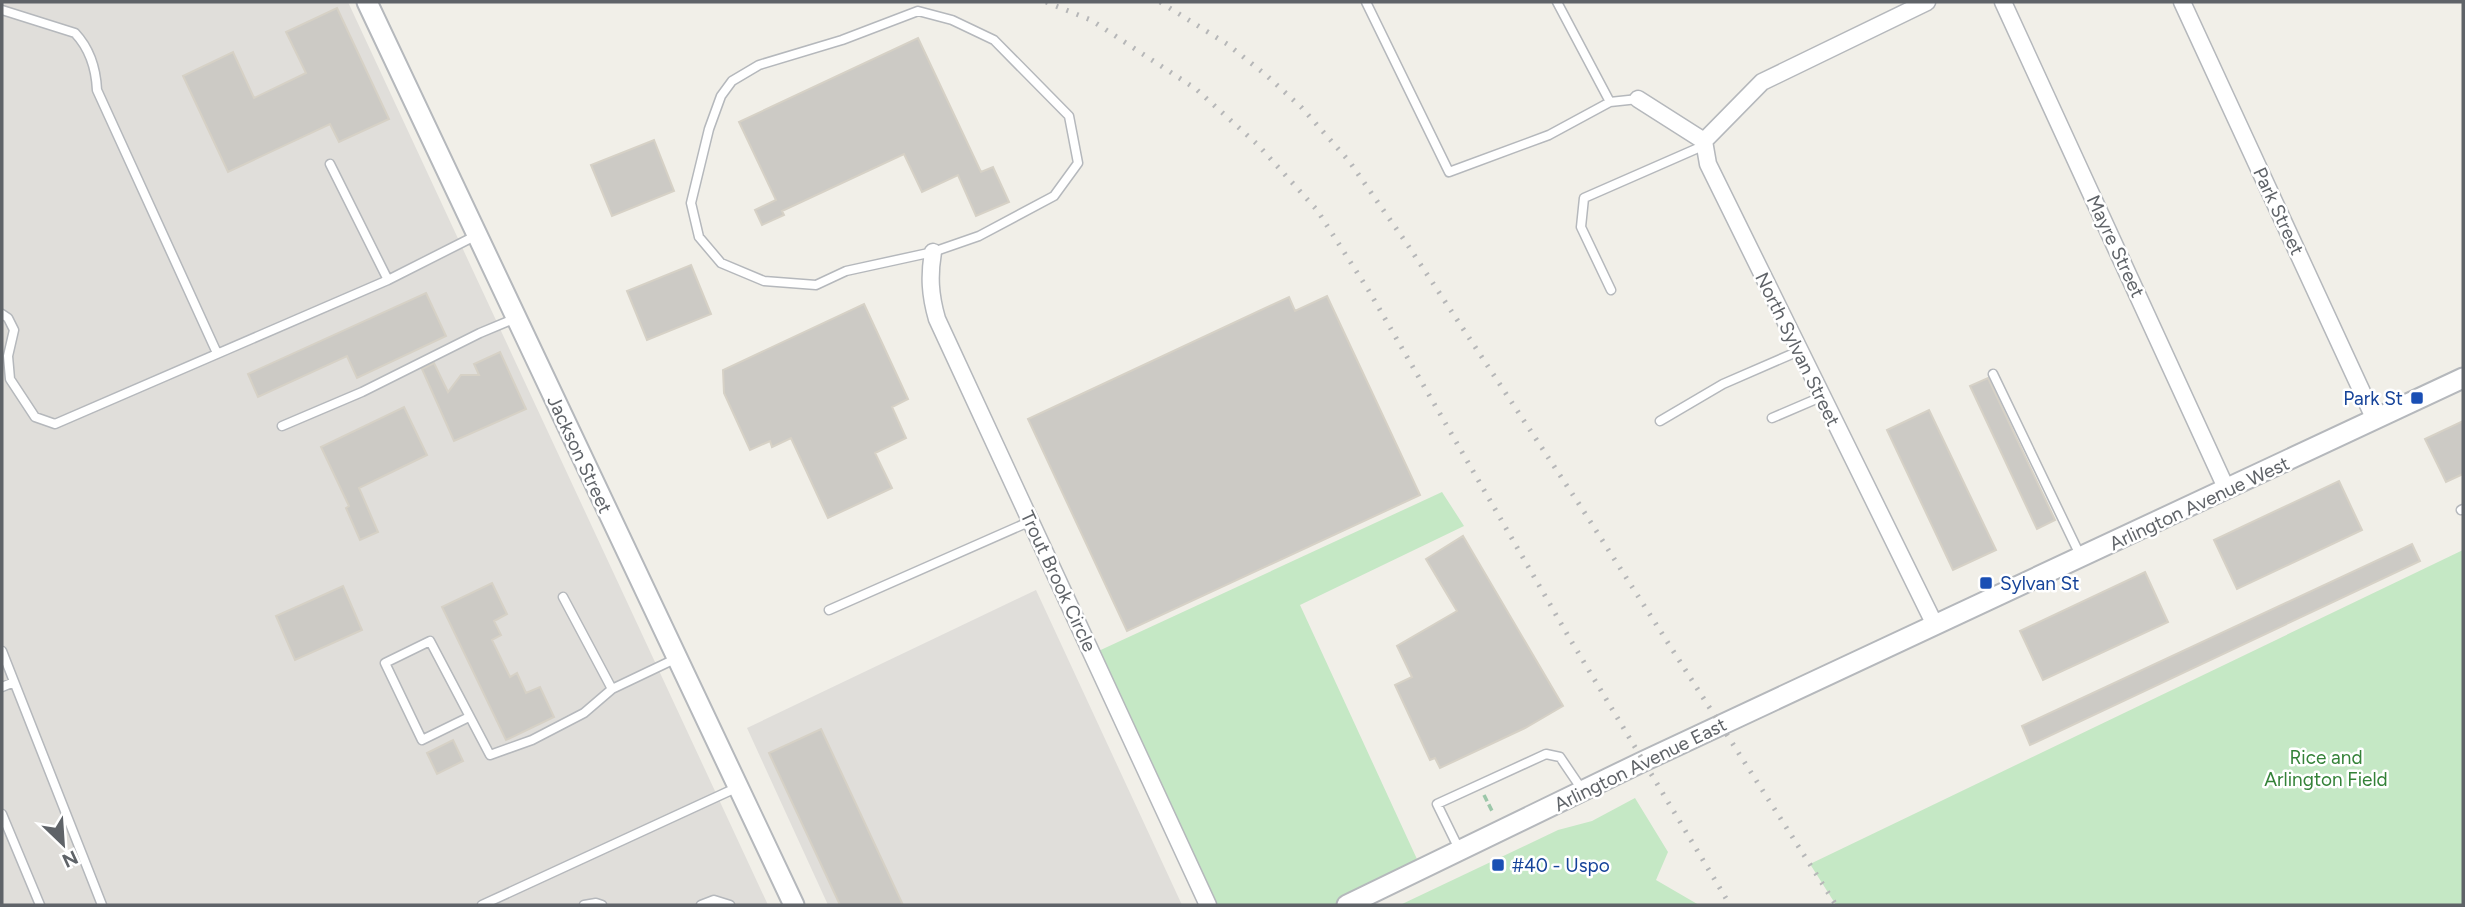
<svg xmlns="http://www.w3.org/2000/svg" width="2465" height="907" font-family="Figtree,sans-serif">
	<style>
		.industrial { fill: #e0deda }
		.green { fill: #c5e8c5 }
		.building { fill: #cccac5; stroke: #d6d1c6; stroke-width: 2 }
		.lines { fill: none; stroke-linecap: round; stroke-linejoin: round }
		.service-casing { stroke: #b5b8bc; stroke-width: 11 }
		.minor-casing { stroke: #b5b8bc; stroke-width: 19 }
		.tertiary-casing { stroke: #b5b8bc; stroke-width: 23 }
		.path { stroke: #9cc7a9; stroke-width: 3.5; stroke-dasharray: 7 3.5; stroke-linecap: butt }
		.service { stroke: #fff; stroke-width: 8 }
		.minor { stroke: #fff; stroke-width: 16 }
		.tertiary { stroke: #fff; stroke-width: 19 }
		.rail { stroke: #b6b7b8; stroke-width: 5; stroke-dasharray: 2 9; stroke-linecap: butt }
		.transit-dot { fill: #1a4fb4; stroke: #fff; stroke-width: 2.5 }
		.labels { text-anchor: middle; stroke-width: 5; stroke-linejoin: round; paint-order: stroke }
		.street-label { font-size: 19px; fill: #5f6368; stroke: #fff }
		.transit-label { font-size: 19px; fill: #164399; stroke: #fff; text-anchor: start }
		.park-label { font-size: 19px; fill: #348238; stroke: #fff }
	</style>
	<rect width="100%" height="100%" fill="#f1efe8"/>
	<path class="industrial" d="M2,2H348L768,905H2Z
		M1036,590L1182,905H828L747,728Z"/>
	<path class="green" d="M1442,492L1464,526L1300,605L1422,870L1347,905H1208L1092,654Z
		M2463,550V905H1836L1810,864Z
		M1635,798L1668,852L1656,880L1699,905H1400L1558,830L1592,821Z"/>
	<path class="building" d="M337,8L389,119L339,142L330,124L228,172L183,76L233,52L254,98L306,73L286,32Z
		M918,38L981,172L993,167L1009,202L976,216L958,175L922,192L904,154L782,211L784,215L762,225L755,210L776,200L739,122Z
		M654,140L674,191L612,216L591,165Z
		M691,265L711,314L647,340L627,291Z
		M426,293L446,336L357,378L347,356L258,397L248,374Z
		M1327,296L1420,495L1127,631L1028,419L1289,297L1295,311Z
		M864,304L908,399L892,407L906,438L875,453L892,488L828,518L791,438L772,447L770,441L750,450L724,393L723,370Z
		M500,352L526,409L454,441L422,369L434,363L448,392L461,375H479L474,364Z
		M1988,378L2055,520L2037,529L1970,386Z
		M404,407L427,455L359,488L378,532L360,540L346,508L349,506L321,447Z
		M1929,410L1996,550L1953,570L1887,430Z
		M2463,421V474L2446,482L2425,439Z
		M2339,481L2362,530L2237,589L2214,540Z
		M1463,536L1563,706L1525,728L1440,768L1435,758L1430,760L1395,685L1412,677L1397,646L1457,611L1426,559Z
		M2412,544L2420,561L2030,745L2022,726Z
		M2145,572L2168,622L2043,680L2020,631Z
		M492,583L507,614L494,621L501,635L492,640L510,677L517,673L526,693L540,687L554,717L506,740L442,607Z
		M343,586L362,630L295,660L276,616Z
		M821,729L903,905H840L769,753Z
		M453,740L463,761L437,774L427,753Z"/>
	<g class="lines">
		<defs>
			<path id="service" d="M1366,2L1449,172L1549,135L1610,102L1638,99
				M1557,2L1610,102
				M2,10L75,33C90,49 96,69 97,90L217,353
				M918,11L952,20L994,40L1069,116L1078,163L1054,196L979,236L933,252L846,271L816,285L764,281L721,263L699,237L691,203L709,129L721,96L732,81L759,65L842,40Z
				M330,164L388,280L477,235
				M1611,290L1581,227L1584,198L1705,145
				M2,314L8,318L14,330L8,356L10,379L35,417L55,424L388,280
				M1993,374L2080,555
				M1772,418L1821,397
				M1660,421L1723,384L1799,351
				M282,426L362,392L480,333L516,318
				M2461,510L2463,509
				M563,597L612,689
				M829,610L1031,521
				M2,651L102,905
				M2,687L14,682
				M469,717L422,740L385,663L430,641L490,755L532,740L584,713L612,689L677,658
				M2,814L40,905
				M1460,851L1437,804L1546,754L1560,757L1583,791
				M482,905L738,787
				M584,905L596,903L602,905
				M701,905L714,900L730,905"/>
			<path id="minor" d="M2003,2L2227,490
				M2182,2L2375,420
				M1638,99L1704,141L1708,164L1935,625
				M1704,141L1762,82L1927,2
				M933,252C929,276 930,295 937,319L1208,905"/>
			<path id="tertiary" d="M367,2L794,905
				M1347,905L1644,761L2463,378"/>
		</defs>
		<use href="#service" class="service-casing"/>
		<use href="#minor" class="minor-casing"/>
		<use href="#tertiary" class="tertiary-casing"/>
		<path class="path" d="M1484,795L1493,813"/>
		<use href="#service" class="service"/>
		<use href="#minor" class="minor"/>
		<use href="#tertiary" class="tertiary"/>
		<path class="rail" d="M1046,2L1091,20L1196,89L1258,145L1317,210L1369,291L1570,639L1730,905
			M1160,2L1227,44L1266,75L1302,108L1349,161L1407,244L1579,504L1836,905"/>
	</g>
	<g class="transit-dot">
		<rect x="2410" y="391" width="14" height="14" rx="3.5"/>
		<rect x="1979" y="576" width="14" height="14" rx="3.5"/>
		<rect x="1491" y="858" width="14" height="14" rx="3.5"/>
	</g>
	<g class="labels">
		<g class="street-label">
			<text transform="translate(2279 211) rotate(65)" y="7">Park Street</text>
			<text transform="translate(2116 246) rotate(65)" y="7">Mayre Street</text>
			<text transform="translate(1798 349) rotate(64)" y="7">North Sylvan Street</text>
			<text transform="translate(580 454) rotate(65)" y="7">Jackson Street</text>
			<text transform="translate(2199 503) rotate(-25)" y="7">Arlington Avenue West</text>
			<text transform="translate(1059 581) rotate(65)" y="7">Trout Brook Circle</text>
			<text transform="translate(1640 764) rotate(-26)" y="7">Arlington Avenue East</text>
		</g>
		<g class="transit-label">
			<text x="2403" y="405" text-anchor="end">Park St</text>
			<text x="2000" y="590">Sylvan St</text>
			<text x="1512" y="872">#40 - Uspo</text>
		</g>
		<g class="park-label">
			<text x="2326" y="764">Rice and<tspan x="2326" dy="22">Arlington Field</tspan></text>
		</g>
	</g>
	<rect width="2465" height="907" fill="none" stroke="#5f6368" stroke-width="7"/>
	<g transform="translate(63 844) rotate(155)" stroke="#ffffff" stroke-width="5" paint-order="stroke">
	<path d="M0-5L12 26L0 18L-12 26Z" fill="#5f6368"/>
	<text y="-10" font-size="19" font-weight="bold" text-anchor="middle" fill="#5f6368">N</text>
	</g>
</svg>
